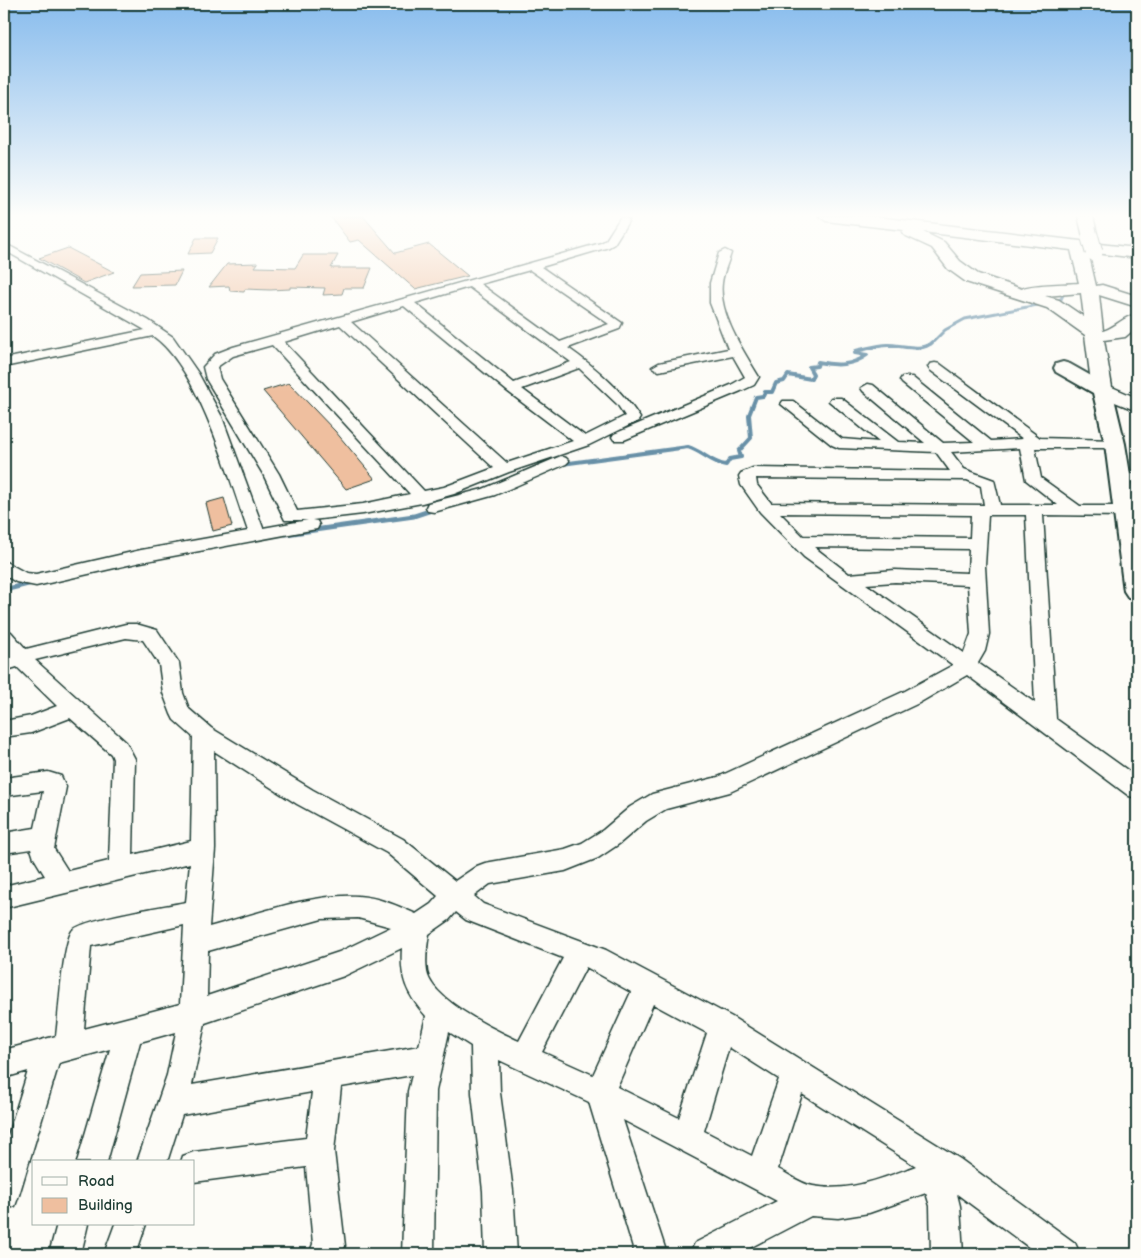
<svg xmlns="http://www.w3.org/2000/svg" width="1141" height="1258" font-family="'Balsamiq Sans',sans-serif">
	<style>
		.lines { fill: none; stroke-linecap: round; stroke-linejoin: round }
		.stream-far2 { stroke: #6890a7; stroke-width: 3 }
		.stream-far1 { stroke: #6890a7; stroke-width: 4 }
		.stream { stroke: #6890a7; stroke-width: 5 }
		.building { fill: #efbf9f; stroke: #1f3d34 }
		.street-casing { stroke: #1f3d34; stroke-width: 3 }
		.secondary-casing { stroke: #1f3d34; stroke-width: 4 }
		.primary-casing { stroke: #1f3d34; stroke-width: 3 }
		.street { fill: #fdfcf7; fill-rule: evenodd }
		.secondary { fill: #fdfcf7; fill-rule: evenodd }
		.primary { fill: #fdfcf7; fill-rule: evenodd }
		.primary-bridge-casing { stroke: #1f3d34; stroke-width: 19; stroke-linecap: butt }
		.primary-bridge { stroke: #fdfcf7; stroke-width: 17 }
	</style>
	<rect width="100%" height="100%" fill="#fdfcf7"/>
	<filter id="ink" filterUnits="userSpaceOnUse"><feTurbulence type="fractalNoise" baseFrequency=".02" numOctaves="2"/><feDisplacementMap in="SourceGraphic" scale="10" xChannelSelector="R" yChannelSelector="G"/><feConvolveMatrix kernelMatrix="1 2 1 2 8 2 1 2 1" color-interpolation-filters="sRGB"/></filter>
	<g filter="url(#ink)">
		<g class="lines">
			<path class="stream-far2" d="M1054,301L1061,299L1064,293
				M931,344L945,330L965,319L1043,304"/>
			<path class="stream-far1" d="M562,464L688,447C702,451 711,463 726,465L730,459L741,457L739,451L751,438L749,415L756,397L763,396L765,392H772L776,383L784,381L788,375L811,379L813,374L809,367L817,366L818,362C836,366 852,366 867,355L855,353L856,351C866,349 878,345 888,345C902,345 922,353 932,342"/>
			<path class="stream" d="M286,534L414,516L435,509
				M4,590L32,583"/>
		</g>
		<path class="building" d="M330,216H363L395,253L429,244L468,276L415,289L359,240L350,242Z
			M196,238H218L210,253L188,254Z
			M68,248L114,272L84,283L39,258Z
			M303,255H338L331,268H372L364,288H344L342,294L323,295L325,288L290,287V289L270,290L245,289L244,292L230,291L229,286L209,287L227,264L258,263L255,267L295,268Z
			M182,271L175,285L132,286L140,273Z
			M289,383L335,431L375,479L346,489L263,391Z
			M224,498L232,526L213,531L206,503Z"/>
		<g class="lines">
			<defs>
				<path id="street" d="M624,217L629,220L614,244L609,247L541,267L622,323L619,329L568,348C595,367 622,390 640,418L638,421L589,445L509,472L454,494L422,503L363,514L312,520L317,521L319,525L317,529L311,530L141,562L36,586L16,582L4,575V561L26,573L36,574L141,550L248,531C229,478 199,368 153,336L4,367V359L145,330L4,250V243L148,320L173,337L198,373L222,417L263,528L308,520H285L283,516L263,474L206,379L203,367L215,354L233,347L601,243L606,240L620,218ZM530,270L609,324L560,342L480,284ZM469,287L571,362L514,383L415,303ZM404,306L507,391L573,441L507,463L351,322ZM340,325L494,468L444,487L424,491L284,342ZM272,345L410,494L363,504L297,511L279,474L220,379L217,367L233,356ZM579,368L617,404L625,416L585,436L522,389Z
					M725,250L731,253C728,263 723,273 722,283C718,314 744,352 759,377L754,385L741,391L624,440H614L612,437L614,434L731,385L745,377L733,356L659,371L652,367L659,363L728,349L710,303V283L719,253Z
					M935,363L940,364L1040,438L1115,440L1120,441L1122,444L1120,447L1115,448H1035L1041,478L1080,506H1124L1130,507L1132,511L1130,515L1124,516L1043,515L1056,719L1137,777V798L1129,796L967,675L919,703L730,792L666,809L646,821L619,844L598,858L565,871L490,884L474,896L483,904L606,950L732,1017L960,1159L1075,1243L1080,1254H1038L957,1194L960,1206L963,1254H931L930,1206L926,1193L869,1213L838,1218L811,1216L738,1254H690L695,1243L777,1201L623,1120L667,1254H635L589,1102L499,1060L500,1093L513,1191L517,1254H485L483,1191L472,1093L471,1046L449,1032L436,1091L434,1254H402L408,1091L412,1075L341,1087L334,1151L345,1246L341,1254H309L313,1244L306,1167L194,1182V1162H181L183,1156L194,1152L306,1138L312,1092L182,1115L167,1162H137L167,1075L176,1032L140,1042L107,1162H77L110,1049L59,1063L19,1195L15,1206L4,1210V1148L28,1071L4,1078V1050L56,1036C59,1015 62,946 72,931C81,919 167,906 186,902L190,863L4,908V886L45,876L34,858L31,849L4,853V833L35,828L43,791L4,796V778L48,772L61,776L66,787L54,849L68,871L109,861L113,759L111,754L70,718L31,733L4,737V721L31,716L57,706L17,667L4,671V656L9,654L4,648V630L11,632L26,649L126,624H136L157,630L179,663L183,693L189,709L211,728L313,790L403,839L455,881L477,866L485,863L565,849L582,843L603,830L630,807L652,794L718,777L905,691L953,665L804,557L760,512L741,485L739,476L741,473L753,468L950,471L936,452L839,448L832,445L781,404L783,401H793L842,439L879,442L829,401L831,398H841L898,442L925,443L863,391L861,388L868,384L873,385L943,443L974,442L902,383L900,380L902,377H912L991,441L1023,439L930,370L928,367L930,364ZM1020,448L1026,480L1058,505H1000L994,480L964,469L951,452ZM756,478L967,480L981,486L984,505L771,503L757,485ZM780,513L971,515L970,538L803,536ZM988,515H1026L1035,703L978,663L985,651L989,634L985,566ZM814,547L969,549L968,573L895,570L849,574ZM895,582L968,585L971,634L964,653L866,584ZM126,638L143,640L159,664L163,693L171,714L174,720L193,737L191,841L133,855L135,759L126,742L35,660ZM214,751L297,804L387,853L438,896L431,904L416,914C398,906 378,897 358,896C311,893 254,915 209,927L215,849ZM456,912L466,920L563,958L519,1041C495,1030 432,1000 427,972C425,960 427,946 429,934L449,920ZM358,918L391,927L339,952L207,996L208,951L322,919ZM184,925L180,1004L84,1029L91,946ZM402,948C400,978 406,993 426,1016L419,1046L192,1085L205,1023L344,976ZM586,967L631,992L593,1075L542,1052ZM653,1004L707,1033L679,1118L617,1087ZM729,1047L779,1079L752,1156L704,1131ZM802,1094L916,1166C883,1178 849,1193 813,1186C801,1184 788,1174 778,1169Z
					M561,456L566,458L569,461L566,464L495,495L434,512L428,511L426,507L428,503L483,489Z
					M1137,473V483L1126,481L1124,478L1126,475Z
					M57,1224H88L81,1254H49Z
					M115,1224H146L136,1254H104Z"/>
				<path id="secondary" d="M1063,362L1070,364L1109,386L1112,390L1125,444L1137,516V600L1128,597L1124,591L1105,444L1093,393L1056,372L1054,368L1056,364Z"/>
				<path id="primary" d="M819,216H868L1089,242L1084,241L1078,216H1093L1098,238L1096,241L1090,243L1137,248V258L1088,252L1096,286L1102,285L1137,296V307L1099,295L1103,331C1116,327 1124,316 1137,314V327L1125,337L1104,340L1112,387L1137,398V411L1095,394L1092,390L1085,335L1047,308L966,282L948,269L932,248L904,235L902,232L904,230L826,221ZM923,232L1071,250L1079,283C1068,284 1027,284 1022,289L978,274L960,261L944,242ZM1081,293L1084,317L1059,300L1045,296Z"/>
			</defs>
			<use href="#street" class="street-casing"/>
			<use href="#secondary" class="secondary-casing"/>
			<use href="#primary" class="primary-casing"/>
			<use href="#street" class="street"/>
			<use href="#secondary" class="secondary"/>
			<use href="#primary" class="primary"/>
			<defs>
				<path id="primary-bridge" d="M1090,238L1094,252"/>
			</defs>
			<use href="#primary-bridge" class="primary-bridge-casing"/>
			<use href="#primary-bridge" class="primary-bridge"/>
		</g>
	</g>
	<linearGradient id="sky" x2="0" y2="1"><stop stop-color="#88bced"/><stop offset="0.55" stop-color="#fefefb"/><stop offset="1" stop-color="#fefefb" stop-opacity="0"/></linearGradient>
	<rect width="1141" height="392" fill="url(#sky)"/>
	<rect width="1141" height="1258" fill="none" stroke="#fdfcf7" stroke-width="20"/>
	<rect x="10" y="10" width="1121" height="1238" fill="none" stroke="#1f3d34" stroke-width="2" filter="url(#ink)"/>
	<rect x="32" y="1160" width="162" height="65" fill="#fdfcf7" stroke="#a4b0a9"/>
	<rect x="42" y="1177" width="25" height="8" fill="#fdfcf7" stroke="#a4b0a9"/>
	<text x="78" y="1186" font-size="15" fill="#1f3d34">Road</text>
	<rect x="42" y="1198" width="25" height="15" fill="#efbf9f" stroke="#a4b0a9"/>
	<text x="78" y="1210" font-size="15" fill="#1f3d34">Building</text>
</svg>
